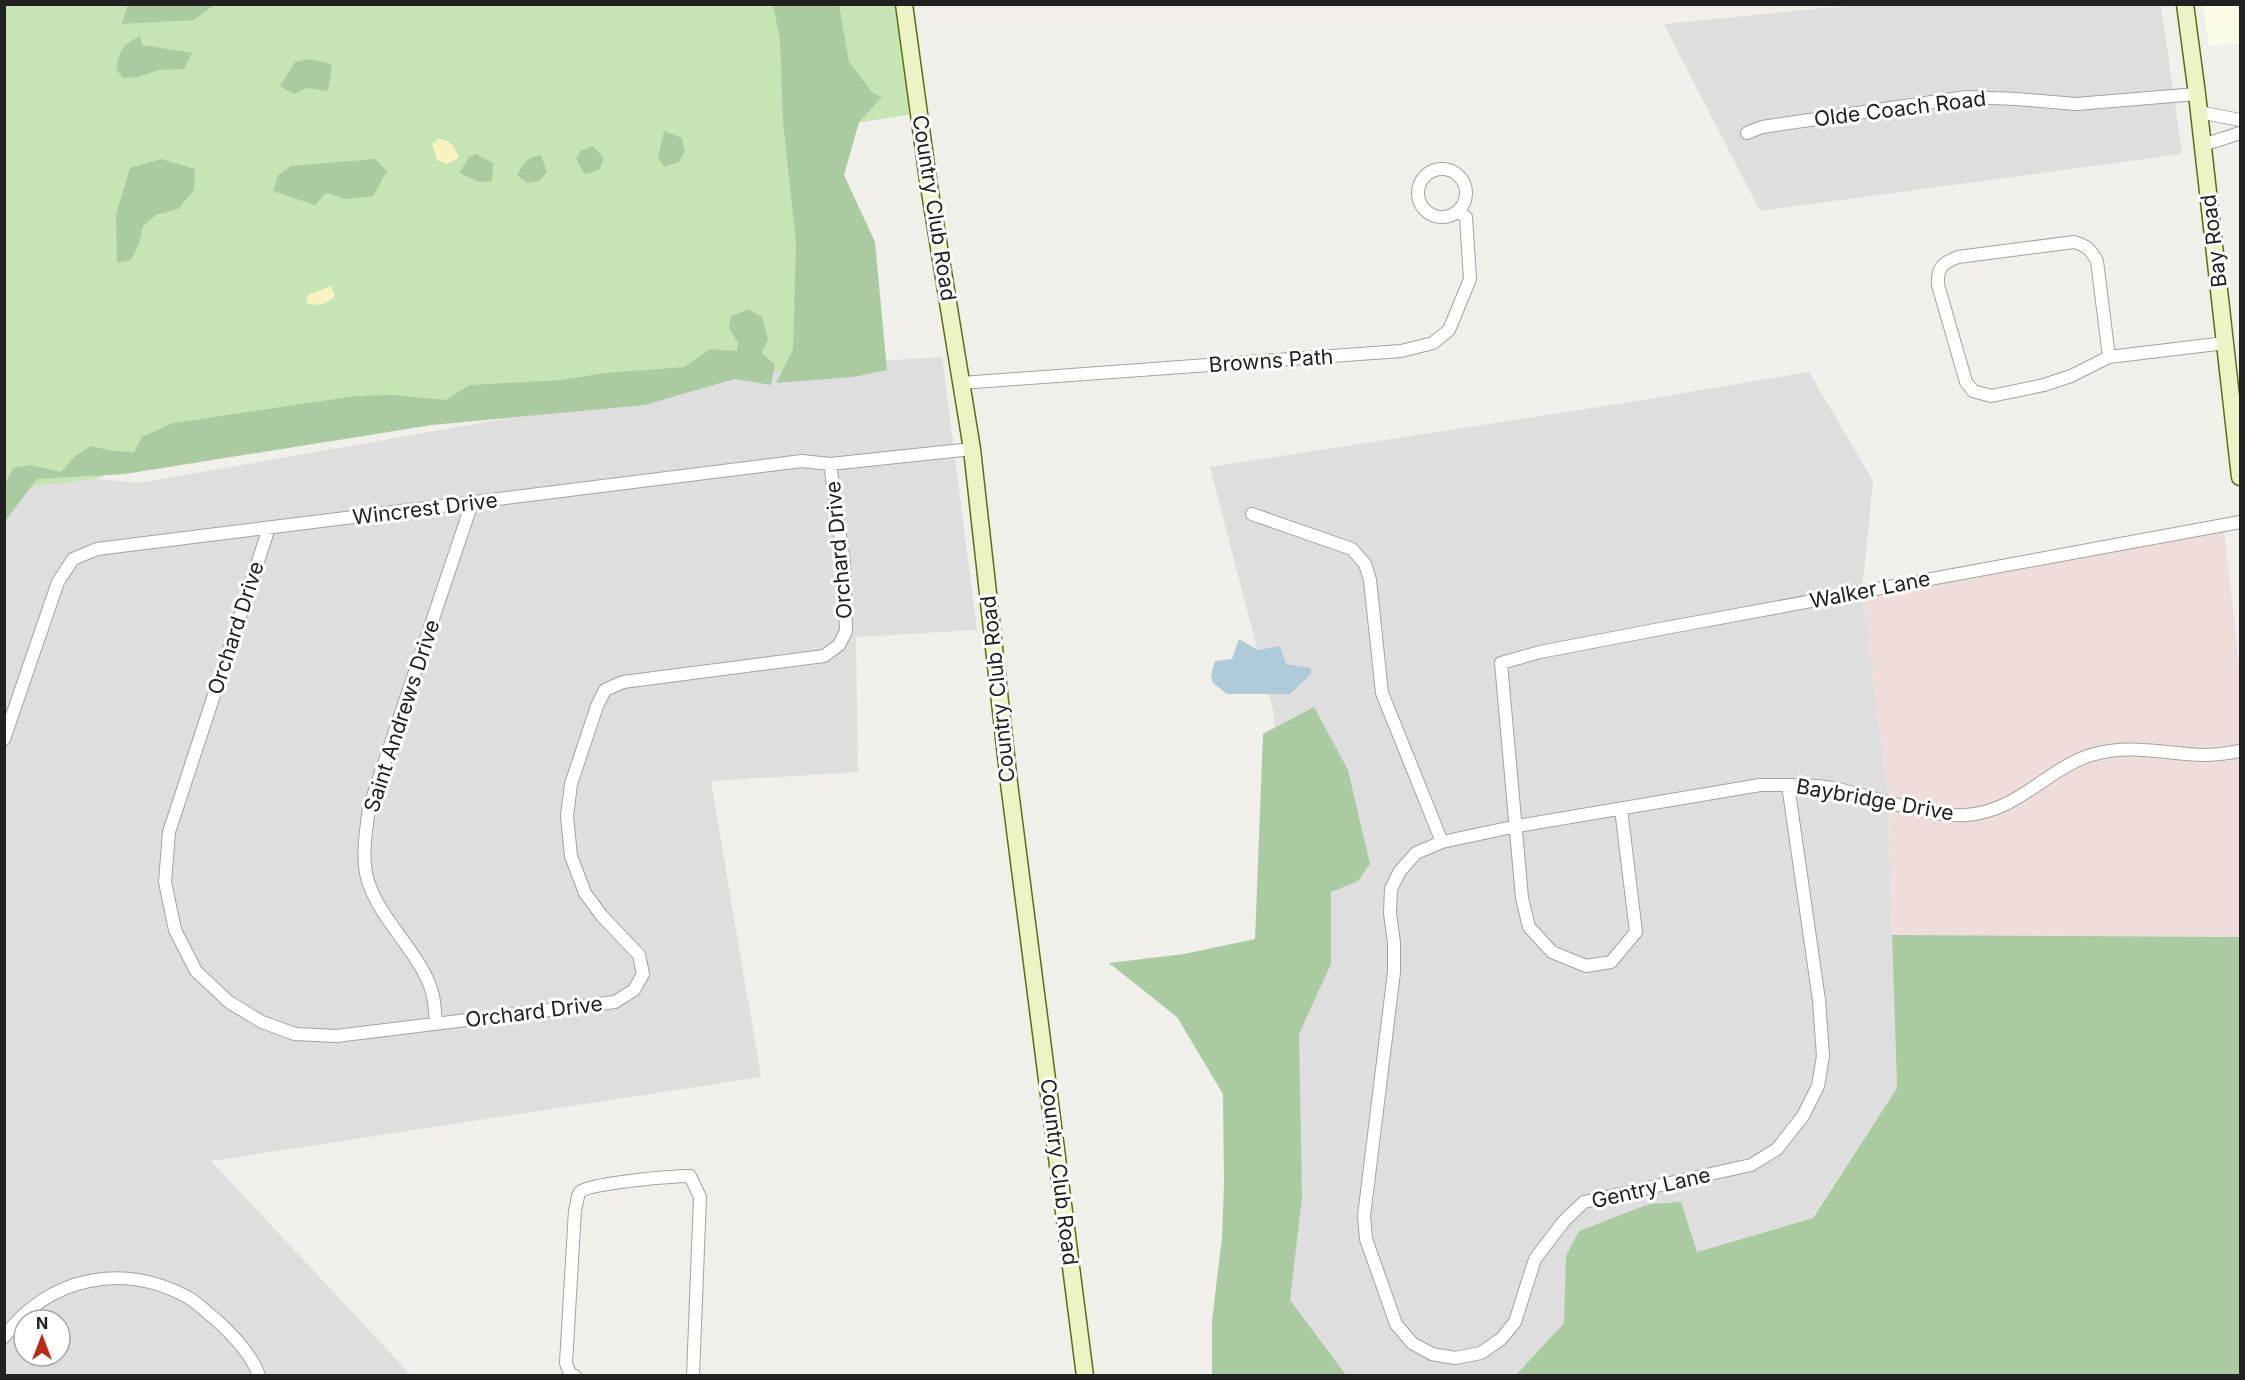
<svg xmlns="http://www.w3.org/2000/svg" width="2245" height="1380" font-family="Inter,sans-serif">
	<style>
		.residential { fill: #dfdede; fill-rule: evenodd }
		.commercial { fill: #efdddb }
		.education { fill: #fafce6 }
		.grass { fill: #c7e4b5 }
		.forest { fill: #aacba2 }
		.sand { fill: #f7f2c0 }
		.water { fill: #afcbd9 }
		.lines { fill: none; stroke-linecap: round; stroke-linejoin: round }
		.street-casing { stroke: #a2a2a2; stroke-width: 14 }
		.secondary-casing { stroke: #5b6f12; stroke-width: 19 }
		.street { stroke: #fff; stroke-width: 12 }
		.secondary { stroke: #ecf3c4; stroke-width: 16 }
		.labels { text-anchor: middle; stroke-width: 6; stroke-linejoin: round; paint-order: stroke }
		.street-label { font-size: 21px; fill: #212121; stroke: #fff }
	</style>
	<rect width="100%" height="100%" fill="#f0efe9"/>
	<path class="residential" d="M1864,4L2161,5L2182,154L1760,211L1664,24Z
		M942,357L977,630L856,637L858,772L711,781L761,1077L211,1161L411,1375L5,1376V490L95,479L138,483L814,365ZM24,1320H60V1356H24Z
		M1809,372L1873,481L1862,591L1887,787L1897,1088L1812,1218L1697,1252L1564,1323L1516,1375H1346L1290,1300L1271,961L1274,714L1210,467L1624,403Z"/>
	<path class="commercial" d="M2224,530L2240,670V937L1892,935L1887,787L1862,591Z"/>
	<path class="education" d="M2203,5H2240V43L2209,46Z"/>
	<path class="grass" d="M5,5H904L919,113L799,132L814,365L734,379L143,461L95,479L5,490Z"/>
	<path class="forest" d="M128,4H214V5L194,20L122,24Z
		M773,5H839L849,62L874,94L882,97L859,122L844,175L875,242L887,370L853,377L776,383L793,349L796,243L783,122L780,39Z
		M140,36L142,45L192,53L184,69L160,70L138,77L123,78L116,69C120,49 122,45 140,36Z
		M309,59L332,64L328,91L307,88L294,94L280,86L295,62Z
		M664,131L682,138L685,151L679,162L664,167L658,158Z
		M593,146L604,158L599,170L585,174L576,159L581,151Z
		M476,154L493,163L492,181L479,182L459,173L469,157Z
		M541,155L547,172L539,181L527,183L517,175C524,162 527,157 541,155Z
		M161,159L195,169L194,190L178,209L156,215L143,226L139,244L131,260L117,263L116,214L130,168Z
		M375,159L387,171L373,196L346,199L326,193L315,205L273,191L278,175L291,166Z
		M749,309L762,317L768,339L762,354L775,364L771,385L734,379L645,405L432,425L125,474L37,479L5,521V484L13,468L31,465L61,472L74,457L91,446L113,451L134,452L142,437L173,423L355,396L393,395L445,400L470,385L560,380L605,373L684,367L710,349L737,351L738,343L729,328L731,316Z
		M1314,707L1348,770L1370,864L1358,881L1331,892V964L1299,1034L1302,1197L1290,1300L1346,1375H1212V1321L1222,1237L1224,1184L1223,1094L1177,1017L1109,963L1184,954L1255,939L1263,734Z
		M1892,935L2240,937V1375H1516L1564,1323L1566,1256L1579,1231L1649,1204L1681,1202L1697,1252L1813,1218L1897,1088Z"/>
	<path class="sand" d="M439,139C451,140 455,147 459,158L446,164L437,160L432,144Z
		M331,286L335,295C330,304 318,306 308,304L306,299L310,294Z"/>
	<path class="water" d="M1239,639L1258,650L1280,646L1286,664L1311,668V674L1290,694H1227L1213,683L1211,675L1215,661L1232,659Z"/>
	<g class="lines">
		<defs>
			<path id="street" d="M2199,112L2240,120
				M1747,133L1762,127L1966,97L2017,99L2076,104L2197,94
				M2203,145L2240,133
				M1418 193a24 24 0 1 1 48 0a24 24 0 1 1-48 0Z
				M2109,357L2097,261C2091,250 2086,245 2074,242L1958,257C1942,263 1937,268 1938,285L1966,382L1973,391L1991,396L2044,385L2071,376L2109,357L2225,343
				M961,383L1401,351L1433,343L1449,330L1470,279L1466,217L1458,211
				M1252,514L1352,549L1365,564L1370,580L1382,693L1442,842
				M269,528L169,832L165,882L175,930L196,971L229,1002L262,1022L295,1034L336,1036L615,1002L634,990L643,974L639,955L602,916L585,893L571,856L567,816L571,784L597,706L605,690L623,682L824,656L839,645L846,631L844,562L830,464
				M4,739L58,582L73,559L97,549L802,461L830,464L972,449
				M1788,785L1819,1000L1823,1056L1818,1086L1803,1116L1777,1149L1751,1165L1584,1202L1564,1221L1535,1259L1515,1322L1501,1339L1481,1353L1455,1358L1432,1354L1412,1343L1396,1324L1366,1239L1364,1216L1394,972V943L1390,913L1391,889L1400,871L1416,853L1442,842L1517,826L1760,785C1785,785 1812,784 1837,789C1875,797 1928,817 1966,815C2019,811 2045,770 2091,755C2131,743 2165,754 2204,755C2216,755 2229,753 2240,751
				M1621,809L1636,932L1611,962L1586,966L1552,952L1529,927L1522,898L1501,663L1540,652L1660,629L2240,522
				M436,1024C435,1014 435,1002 432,992C420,952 381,922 368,881C361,859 366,831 369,808L472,503
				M4,1337C48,1277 124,1261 189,1298C198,1303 206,1312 214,1318C231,1333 252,1354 259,1376
				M575,1376L570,1374L566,1363L575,1210C577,1205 577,1196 580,1192C588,1183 675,1176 690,1176L700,1197L693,1376"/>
			<path id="secondary" d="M904,4L928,180L972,449L1009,783L1085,1376
				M2185,4L2197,94L2240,477"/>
		</defs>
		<use href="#street" class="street-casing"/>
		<use href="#secondary" class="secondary-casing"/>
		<use href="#street" class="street"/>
		<use href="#secondary" class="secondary"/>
	</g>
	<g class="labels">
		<g class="street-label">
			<text transform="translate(1900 109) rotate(-7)" y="7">Olde Coach Road</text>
			<text transform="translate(934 208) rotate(81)" y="7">Country Club Road</text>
			<text transform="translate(2214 241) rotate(-97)" y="7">Bay Road</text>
			<text transform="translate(1271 361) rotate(-4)" y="7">Browns Path</text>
			<text transform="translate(425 509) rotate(-7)" y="7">Wincrest Drive</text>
			<text transform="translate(839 550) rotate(-95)" y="7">Orchard Drive</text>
			<text transform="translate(1870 590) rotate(-11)" y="7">Walker Lane</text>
			<text transform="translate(236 628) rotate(-72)" y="7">Orchard Drive</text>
			<text transform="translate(998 689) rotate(-96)" y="7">Country Club Road</text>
			<text transform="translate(402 716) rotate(-72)" y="7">Saint Andrews Drive</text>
			<text transform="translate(1875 800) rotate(10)" y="7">Baybridge Drive</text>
			<text transform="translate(534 1012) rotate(-7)" y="7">Orchard Drive</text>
			<text transform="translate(1059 1172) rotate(83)" y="7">Country Club Road</text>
			<text transform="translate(1651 1188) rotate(-13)" y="7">Gentry Lane</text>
		</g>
	</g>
	<rect width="2245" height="1380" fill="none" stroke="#212121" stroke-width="12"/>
	<g transform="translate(42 1338)"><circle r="28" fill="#ffffff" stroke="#a6a6a6" stroke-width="1.5"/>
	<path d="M0-4.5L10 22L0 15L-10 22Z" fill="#bc2716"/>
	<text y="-9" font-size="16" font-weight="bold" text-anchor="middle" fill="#212121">N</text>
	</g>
</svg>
